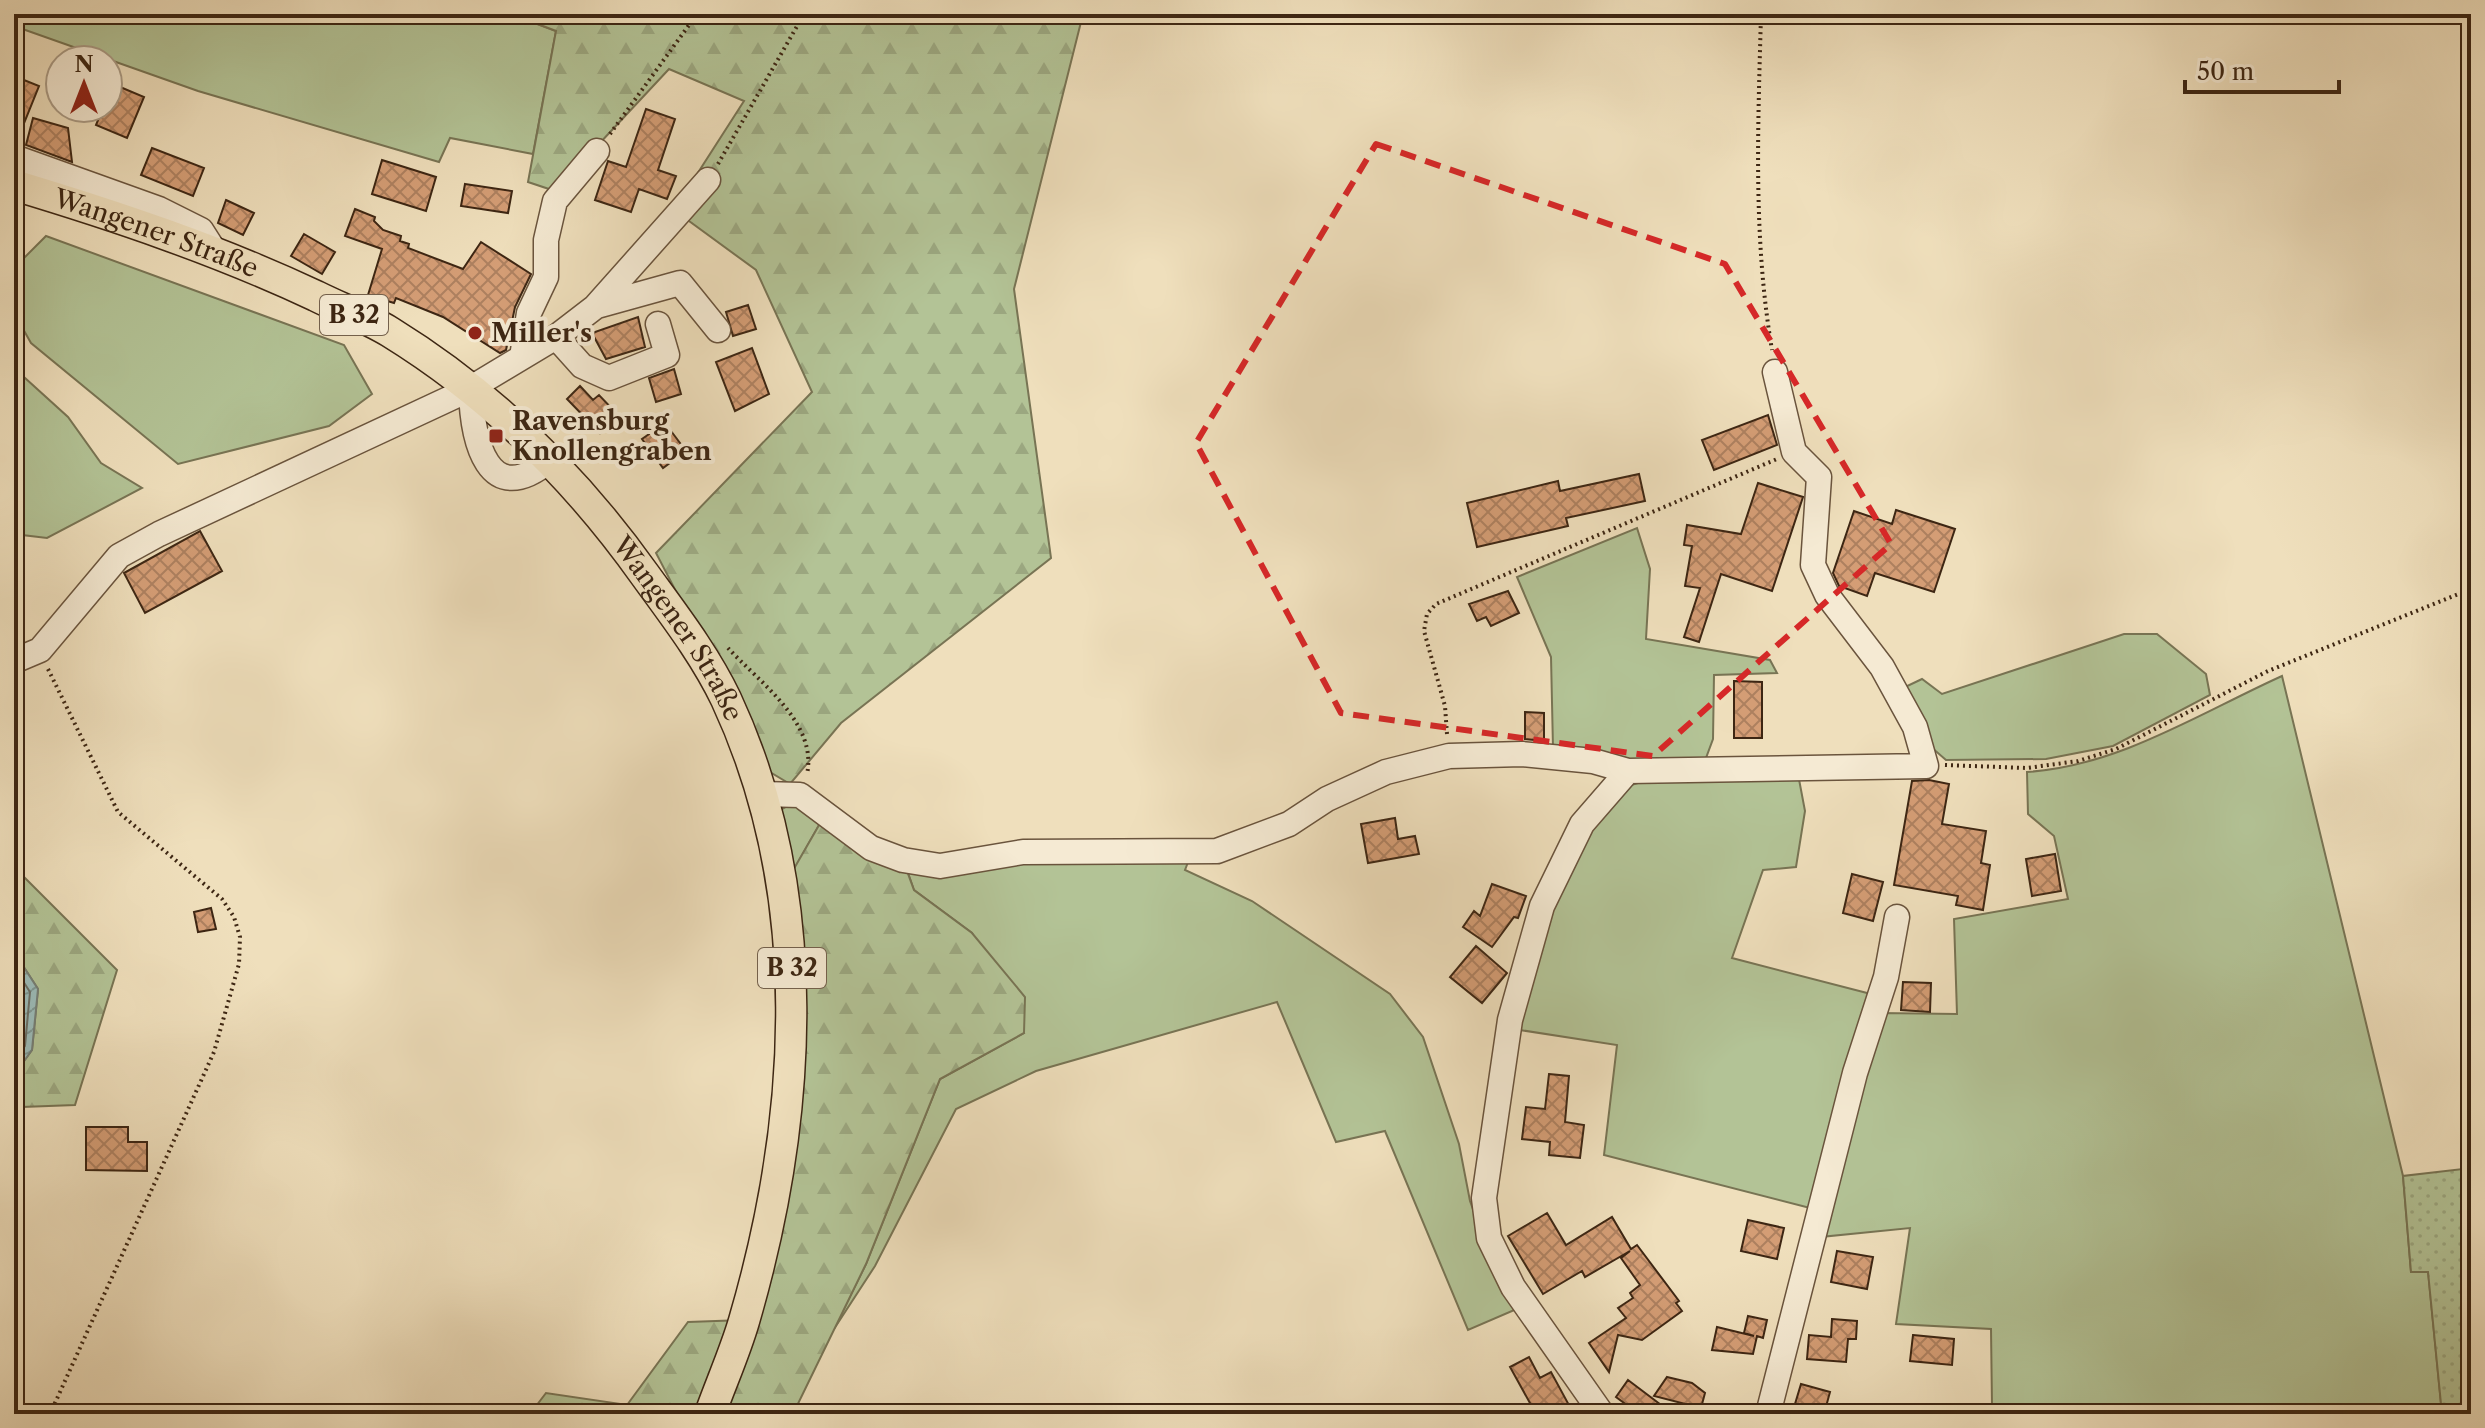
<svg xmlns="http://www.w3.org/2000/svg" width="2485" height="1428" font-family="'Libre Caslon Text',serif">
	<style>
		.grass { fill: #b3c396; stroke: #787454; stroke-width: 2 }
		.forest { fill: url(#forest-firs); stroke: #787454; stroke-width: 2 }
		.park { fill: url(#park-dots); stroke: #787454; stroke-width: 2 }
		.water { fill: url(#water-waves); stroke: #767f76; stroke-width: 2 }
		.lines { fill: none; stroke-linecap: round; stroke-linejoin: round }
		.shore { stroke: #6c7066; stroke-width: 2 }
		.building { fill: url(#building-cross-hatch); stroke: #3d2613; stroke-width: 2 }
		.minor-casing { stroke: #6a543d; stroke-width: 27 }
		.major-casing { stroke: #3d2613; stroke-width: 33 }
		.path { stroke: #3d2613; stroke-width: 4; stroke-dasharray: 2 4; stroke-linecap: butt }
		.minor { stroke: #f5ead3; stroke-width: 24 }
		.major { stroke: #efdfbc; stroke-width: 30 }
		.marked { fill: none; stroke: #d62828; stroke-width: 6; stroke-dasharray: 16 10; stroke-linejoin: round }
		.poi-dot { fill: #8f2418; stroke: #f5ead3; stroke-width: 3 }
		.labels { text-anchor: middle; stroke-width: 8; stroke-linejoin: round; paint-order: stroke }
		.shield { fill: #f5ead3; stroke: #74614d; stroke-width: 2 }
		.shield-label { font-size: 24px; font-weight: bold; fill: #3d2613 }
		.street-label { font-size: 26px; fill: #3d2613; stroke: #f5ead3 }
		.poi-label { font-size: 26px; font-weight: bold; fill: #3d2613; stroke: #f5ead3; text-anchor: start }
	</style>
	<defs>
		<pattern id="forest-firs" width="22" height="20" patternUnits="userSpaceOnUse" patternTransform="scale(2)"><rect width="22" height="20" fill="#b3c396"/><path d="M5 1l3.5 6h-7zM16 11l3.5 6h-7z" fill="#9ba780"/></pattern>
		<pattern id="park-dots" width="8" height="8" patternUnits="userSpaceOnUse" patternTransform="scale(2)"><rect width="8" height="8" fill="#b3c396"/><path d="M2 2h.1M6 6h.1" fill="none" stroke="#9ba780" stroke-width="1.8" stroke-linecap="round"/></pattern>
		<pattern id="water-waves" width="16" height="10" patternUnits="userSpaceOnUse" patternTransform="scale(2)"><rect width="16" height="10" fill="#9cbbb8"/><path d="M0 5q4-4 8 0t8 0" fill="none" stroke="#809894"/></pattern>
		<pattern id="building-cross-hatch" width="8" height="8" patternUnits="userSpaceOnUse" patternTransform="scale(2)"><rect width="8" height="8" fill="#d49d75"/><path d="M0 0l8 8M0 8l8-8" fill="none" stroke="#ad805f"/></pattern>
	</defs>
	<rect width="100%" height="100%" fill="#efdfbc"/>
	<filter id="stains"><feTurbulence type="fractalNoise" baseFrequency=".0025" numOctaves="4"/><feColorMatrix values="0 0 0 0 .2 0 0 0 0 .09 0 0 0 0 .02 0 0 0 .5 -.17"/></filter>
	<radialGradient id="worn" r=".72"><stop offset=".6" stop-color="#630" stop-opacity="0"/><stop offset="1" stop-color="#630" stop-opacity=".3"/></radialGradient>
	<path class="grass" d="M14,14H360L374,20L377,14H511L556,31L533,154L450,138L439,162L198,91L14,26Z
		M46,236L344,345L372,394L329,426L178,464L31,343L14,313V268Z
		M14,368L68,417L101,463L142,488L47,538L14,534Z
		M1637,528L1650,569L1646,639L1770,660L1777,673L1714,675L1713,739L1703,766L1642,763L1553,748L1551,657L1517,577Z
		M2124,634H2157L2206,674L2210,695L2113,746L2046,759L1946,760L1931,747L1903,688L1922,679L1942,694Z
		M2282,676L2403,1176L2411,1272L2428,1271L2442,1414H2114V1407L1992,1405L1991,1329L1896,1324L1910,1228L1820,1237L1880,1013L1957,1014L1954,919L2068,899L2054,836L2028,814L2027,772C2119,766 2200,713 2282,676Z
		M1798,774L1805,811L1796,867L1763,870L1732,958L1871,994L1814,1209L1604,1155L1617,1045L1520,1030L1516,1014L1551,907L1591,821L1631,785L1652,779Z
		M791,804L822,820L792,873L779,811Z
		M1190,857L1185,870L1252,901L1390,994L1423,1037L1459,1144L1470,1201L1491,1258L1519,1308L1468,1330L1385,1131L1336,1142L1277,1002L1036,1071L956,1109L875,1266L834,1329L866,1264L940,1079L1024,1033L972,933L914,890L907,870L1032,859Z"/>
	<path class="forest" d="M511,14H1083L1014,289L1051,558L841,723L790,784L770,772L656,553L812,392L756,270L674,210L744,101L669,69L555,191L528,182L556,31Z
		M826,813L903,860L914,890L972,933L1025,997L1024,1033L940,1079L866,1264L793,1414H530L546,1393L627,1405L688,1322L744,1320L773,1195L784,886Z
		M14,867L117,970L75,1105L22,1107L14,1171V1075L32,1050L38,989L14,952Z"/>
	<path class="park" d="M2471,1168V1414H2442L2428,1272H2411L2403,1176Z"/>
	<path class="water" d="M14,952L38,989L32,1050L14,1075Z"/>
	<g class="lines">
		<path class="shore" d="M14,967L30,992L25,1046L14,1061"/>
	</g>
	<path class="building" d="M14,76L39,86L16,143L14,142Z
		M113,84L144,97L127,138L96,125L103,108H108Z
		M646,109L675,119L658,170L676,176L667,199L639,189L631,212L595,200L608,161L626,167Z
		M33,118L68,128L72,162L26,145Z
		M152,148L204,168L193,196L141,175Z
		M382,160L436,177L426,211L372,194Z
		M465,184L512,191L508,213L461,206Z
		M226,200L254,213L243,235L218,223Z
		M355,209L375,217L374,221L383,230L401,236L400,241L409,244L408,248L463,269L481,242L531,274L515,307L506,350L500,353L443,317L396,298L394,303L368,295L382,249L345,236Z
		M304,234L335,252L322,274L291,256Z
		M748,305L756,329L733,336L726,312Z
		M638,317L645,347L606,359L592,333Z
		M752,348L769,394L735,411L716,362Z
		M674,369L681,394L656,402L649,378Z
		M580,386L593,400L599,395L619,416L600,433L567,399Z
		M1768,415L1777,445L1714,470L1702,440Z
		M665,423L686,451L663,468L642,439Z
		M1639,474L1645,501L1566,518L1568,526L1477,547L1467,503L1558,481L1560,491Z
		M1758,483L1803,497L1772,591L1721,574L1699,642L1684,637L1700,588L1685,586L1692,546L1684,545L1687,525L1741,534Z
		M1896,510L1955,529L1934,592L1875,573L1867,596L1839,586L1833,573L1854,511L1892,524Z
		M200,531L222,571L145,613L124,573Z
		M1508,591L1519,613L1491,626L1486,617L1477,621L1469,604Z
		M1734,681L1762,682V738H1734Z
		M1525,712L1544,713V741L1525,739Z
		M1929,780L1949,784L1942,824L1986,831L1981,863L1990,865L1983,910L1956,905L1958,896L1894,885L1912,781Z
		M1395,818L1398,839L1415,836L1419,854L1368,863L1361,824Z
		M2055,854L2061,891L2032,896L2026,859Z
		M1852,874L1883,882L1873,921L1843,913Z
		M1492,884L1526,896L1518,918L1514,917L1492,947L1463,927L1474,911L1480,916Z
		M211,908L216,929L198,932L194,912Z
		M1476,946L1507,973L1482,1003L1450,977Z
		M1903,982L1931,983L1930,1012L1901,1010Z
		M1549,1074L1569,1076L1565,1122L1584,1125L1580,1158L1549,1155L1550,1142L1522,1139L1526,1107L1545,1109Z
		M86,1127H128V1142H147V1171L86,1170Z
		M1547,1213L1566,1245L1612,1217L1631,1249L1637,1245L1679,1301L1676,1303L1682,1311L1642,1340L1618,1335L1609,1372L1589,1343L1626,1318L1618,1308L1633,1298L1630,1293L1640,1285L1621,1258L1630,1251L1585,1277L1582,1271L1543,1294L1508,1236Z
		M1748,1220L1784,1228L1777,1259L1741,1251Z
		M1837,1251L1873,1257L1867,1289L1831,1282Z
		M1748,1316L1767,1320L1763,1338L1757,1336L1753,1354L1712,1350L1717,1327L1754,1336L1744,1333Z
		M1832,1319L1857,1321L1856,1339H1848L1846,1362L1807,1359L1809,1335L1831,1337Z
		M1913,1335L1954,1339L1952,1365L1910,1361Z
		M1529,1357L1540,1378L1551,1372L1570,1407L1557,1414H1536L1510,1367Z
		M1667,1377L1692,1383L1705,1393L1701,1408L1654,1396Z
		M1628,1380L1673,1414H1639L1616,1397Z
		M1801,1384L1830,1392L1824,1414H1792Z"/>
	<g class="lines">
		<defs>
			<path id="minor" d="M14,157L159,209L201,230L215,252
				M597,306L680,283L718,330
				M556,337L582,366L609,378L667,355L658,324
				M522,357L529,313L546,277V240L555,201L597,151
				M551,459C487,513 472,439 471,388L556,337L595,307L708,180
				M14,661L40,650L119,556L159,534L455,396
				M761,794L800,795L871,848L903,860L940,866L1023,852L1217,851L1289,824L1327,799L1386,772L1449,756L1522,754L1593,761L1628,771L1926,766L1915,727L1882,667L1827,595L1813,565L1819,477L1794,452L1775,372
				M1602,1414L1513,1287L1489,1238L1484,1198L1510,1020L1542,906L1582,824L1628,771
				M1768,1414L1855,1073L1886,977L1897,917"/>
			<g id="major">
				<path id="s1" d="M14,185C117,216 218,250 316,296C340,308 367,318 390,332C492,395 576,478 645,575C674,615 705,655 726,699C817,894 803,1119 744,1321C735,1352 721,1383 710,1414"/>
			</g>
		</defs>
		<use href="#minor" class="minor-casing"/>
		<use href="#major" class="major-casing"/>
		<path class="path" d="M1761,14C1758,128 1753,238 1772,350
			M610,134L697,14
			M718,164L804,14
			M728,648C759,682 818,723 807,774
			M48,669L118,812L222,899L234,917L240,937L239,964L214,1052L50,1414
			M1447,734L1445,706L1424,631L1427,614L1436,604L1777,459
			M1945,765L2027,768L2078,761L2116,749L2268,671L2471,589"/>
		<use href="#minor" class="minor"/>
		<use href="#major" class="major"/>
	</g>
	<path class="marked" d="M1376,144L1725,264L1891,544L1653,756L1341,713L1196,443Z"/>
	<g class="poi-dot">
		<circle cx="475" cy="333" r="8"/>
		<rect x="488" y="428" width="16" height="16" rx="4"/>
	</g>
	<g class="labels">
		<g class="shield">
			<rect x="320" y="295" width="68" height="40" rx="6"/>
			<rect x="758" y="948" width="68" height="40" rx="6"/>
		</g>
		<g class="shield-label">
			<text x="354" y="323">B 32</text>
			<text x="792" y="976">B 32</text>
		</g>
		<g class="street-label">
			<text dy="9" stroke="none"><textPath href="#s1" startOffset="150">Wangener Straße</textPath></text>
			<text dy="9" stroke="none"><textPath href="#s1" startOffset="822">Wangener Straße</textPath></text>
		</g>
		<g class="poi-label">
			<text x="491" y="342">Miller's</text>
			<text x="512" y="430">Ravensburg<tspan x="512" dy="30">Knollengraben</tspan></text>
		</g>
	</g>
	<rect width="2485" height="1428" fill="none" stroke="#efdfbc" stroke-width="48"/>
	<rect x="16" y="16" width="2453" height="1396" fill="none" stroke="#3d2613" stroke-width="4"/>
	<rect x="24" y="24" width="2437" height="1380" fill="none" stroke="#3d2613" stroke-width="2"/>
	<g transform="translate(84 84)"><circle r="38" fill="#f5ead3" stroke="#ab9c86" stroke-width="2"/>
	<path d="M0-6L14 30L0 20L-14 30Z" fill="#8f2418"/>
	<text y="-12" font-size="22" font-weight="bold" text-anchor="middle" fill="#3d2613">N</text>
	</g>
	<path d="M2185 80v12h154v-12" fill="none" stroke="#3d2613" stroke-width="4"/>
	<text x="2197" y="80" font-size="24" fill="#3d2613" stroke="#f5ead3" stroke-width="6" paint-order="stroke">50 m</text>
	<rect width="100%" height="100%" filter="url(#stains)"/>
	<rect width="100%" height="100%" fill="url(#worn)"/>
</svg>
